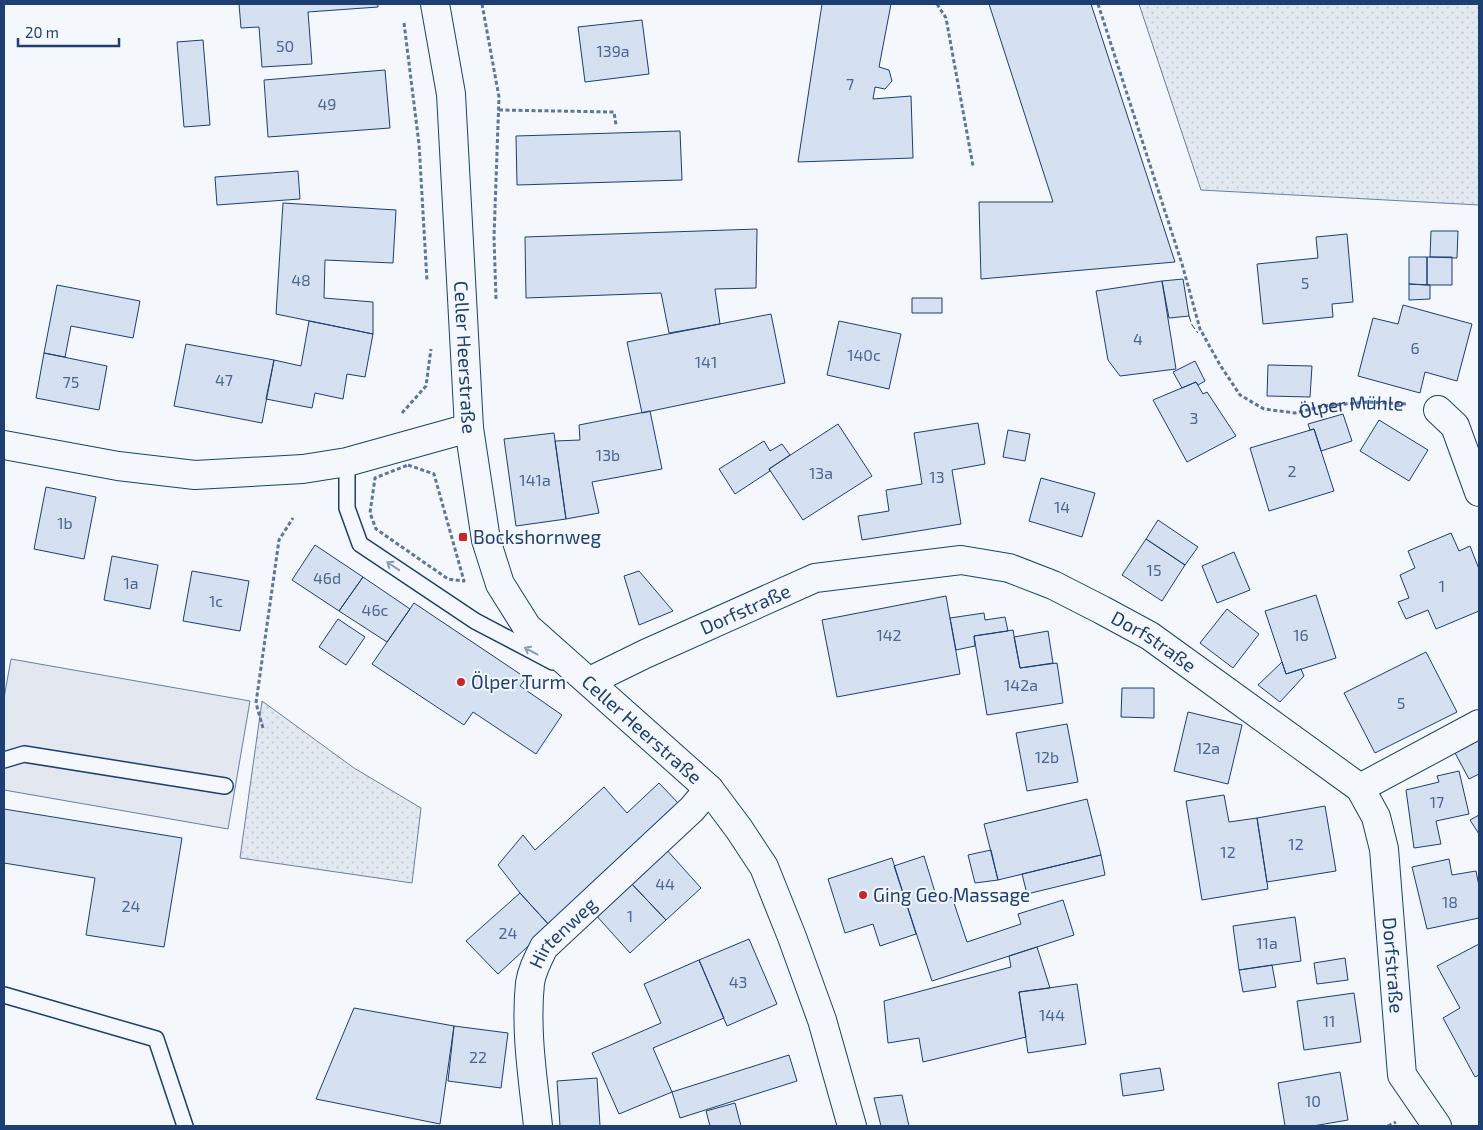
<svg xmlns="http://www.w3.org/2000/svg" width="1483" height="1130" font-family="'Exo 2',sans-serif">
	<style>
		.grass { fill: url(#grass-dots); stroke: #687fa3 }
		.parking { fill: #e3e8f0; stroke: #687fa3 }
		.building { fill: #d5e0f0; stroke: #1d3f73 }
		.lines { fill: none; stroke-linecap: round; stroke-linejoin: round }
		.lane-casing { stroke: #1d3f73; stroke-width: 18 }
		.street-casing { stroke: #1d3f73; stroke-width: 30 }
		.secondary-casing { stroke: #1d3f73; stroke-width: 30 }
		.path { stroke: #5e769c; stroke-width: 3; stroke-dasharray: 4 2.5; stroke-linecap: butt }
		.lane { stroke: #f4f7fb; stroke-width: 15 }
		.street { stroke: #f4f7fb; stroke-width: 28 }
		.secondary { stroke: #f4f7fb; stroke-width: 28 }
		.fence { stroke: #1d3f73; stroke-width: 1; stroke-dasharray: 6 2.5; stroke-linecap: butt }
		.oneway { stroke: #889bb7 }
		.poi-dot { fill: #c62828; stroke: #f4f7fb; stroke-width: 2 }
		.labels { text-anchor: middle; stroke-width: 4; stroke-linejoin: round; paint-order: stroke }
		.number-label { font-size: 16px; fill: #4b6792 }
		.street-label { font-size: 19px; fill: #1d3f73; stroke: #f4f7fb }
		.poi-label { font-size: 19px; fill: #1d3f73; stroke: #f4f7fb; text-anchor: start }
	</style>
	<defs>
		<pattern id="grass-dots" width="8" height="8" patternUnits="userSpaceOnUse" patternTransform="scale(1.25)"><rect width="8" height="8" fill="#e3e9f0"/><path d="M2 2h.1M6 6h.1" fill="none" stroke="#c2c9d1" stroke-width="1.8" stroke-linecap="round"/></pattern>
	</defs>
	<rect width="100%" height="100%" fill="#f4f7fb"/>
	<path class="grass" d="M1139,4H1479V205L1201,190Z
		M262,701L354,768L421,808L412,883L240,858Z"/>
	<path class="parking" d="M11,659L250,701L228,829L4,790V698Z"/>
	<path class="building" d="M239,4H378V7L308,12L312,64L262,67L259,27L241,28Z
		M822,4H891L879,67L889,70L892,81L885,89L875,87L873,99L911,96L913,158L798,162Z
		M989,4H1091L1175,262L981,279L979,202H1053Z
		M642,20L649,74L585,82L578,27Z
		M203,40L210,125L184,127L177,42Z
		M385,70L390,128L268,137L264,80Z
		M680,131L682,180L517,185L516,136Z
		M298,171L300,199L217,205L215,177Z
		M283,203L396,210L393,263L325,260L324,298L373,302V334L276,314Z
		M757,229L756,288L715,289L720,324L669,333L661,293L526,298L525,237Z
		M1431,231H1458L1457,258L1430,257Z
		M1347,234L1353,302L1332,304L1333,317L1263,324L1257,264L1318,258L1316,237Z
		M1409,257H1427V285L1409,284Z
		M1427,257H1452V285H1427Z
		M1183,279L1189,316L1169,318L1162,281Z
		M1162,281L1176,369L1120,376L1108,360L1096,291Z
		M1409,284L1430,285V299L1409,300Z
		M57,285L140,301L133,338L71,326L65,357L44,353Z
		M912,298H942V313H912Z
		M1403,305L1472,324L1457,381L1425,372L1420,393L1358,376L1373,318L1398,324Z
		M771,314L785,383L642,413L627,342Z
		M309,321L373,334L365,377L347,374L343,399L315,393L312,408L266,399L274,360L301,366Z
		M839,321L901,334L889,389L827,375Z
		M186,344L274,360L262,423L174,406Z
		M44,353L107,366L99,410L36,398Z
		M1195,361L1205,381L1198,385L1196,382L1182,388L1173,372Z
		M1268,365L1312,366L1310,397L1267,396Z
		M1196,382L1203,394L1207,392L1236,436L1187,462L1153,400Z
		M650,411L662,469L592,482L599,513L566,519L555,441L580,440L579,425Z
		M1343,414L1352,441L1321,451L1314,429L1310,430L1308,424Z
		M1379,420L1428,450L1409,481L1360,451Z
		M978,423L985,464L952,470L961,524L862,540L858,516L889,511L886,490L922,484L914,433Z
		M838,424L872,476L803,520L769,469Z
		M1314,429L1334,491L1269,511L1250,448Z
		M1008,430L1030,434L1025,461L1003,457Z
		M554,433L566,519L516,526L504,439Z
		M764,441L770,451L782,444L790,455L769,469L770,471L735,494L719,469Z
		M1041,478L1095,493L1082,537L1029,521Z
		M46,487L96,497L84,559L34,549Z
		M1158,520L1198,547L1185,565L1146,539Z
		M1451,533L1459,551L1470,546L1479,569V611L1436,629L1428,610L1406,619L1398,602L1409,598L1400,575L1415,568L1408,551Z
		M1146,539L1185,565L1162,601L1122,575Z
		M315,545L363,577L339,611L292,580Z
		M1234,552L1250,590L1217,603L1202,566Z
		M112,556L158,565L150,609L104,600Z
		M192,571L249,581L240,631L183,621Z
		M639,571L673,611L639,625L624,576Z
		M363,577L410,609L387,642L339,611Z
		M1316,595L1336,658L1286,674L1265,611Z
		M946,596L960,674L837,697L822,620Z
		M414,603L526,678L520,686L562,715L536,754L473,712L464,725L372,664Z
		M1227,609L1259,634L1233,668L1200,643Z
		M984,613L985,620L1005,617L1008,631L974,636L975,646L956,650L950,618Z
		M338,619L365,637L346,665L319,647Z
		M1013,630L1020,668L1057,663L1063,703L987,715L974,636Z
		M1048,631L1053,663L1020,668L1014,637Z
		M1426,652L1457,712L1375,753L1344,693Z
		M1282,662L1286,674L1301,669L1304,676L1280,702L1258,685Z
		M1122,688H1154V718L1121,717Z
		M1188,712L1242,725L1228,784L1174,771Z
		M1067,724L1078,782L1027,791L1016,733Z
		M1479,737V774L1469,779L1454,751Z
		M1459,771L1469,814L1436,821L1441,844L1414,848L1406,790L1439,782L1437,776Z
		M659,783L681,806L550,926L520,893L498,865L523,835L535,850L604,787L627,813Z
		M1224,795L1229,822L1257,818L1268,889L1202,900L1186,801Z
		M1087,799L1101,855L998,880L984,824Z
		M1325,806L1336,871L1267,882L1257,818Z
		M4,809L182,838L164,947L86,935L95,878L4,863Z
		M1479,815V834L1470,820Z
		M665,848L701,888L666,920L629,881Z
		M991,850L998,880L975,883L968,855Z
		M1101,855L1105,875L1027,894L1022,874Z
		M924,856L938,902L952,897L967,942L1021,924L1018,914L1063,900L1074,935L932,981L894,866Z
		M892,858L916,934L880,946L873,924L845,933L828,879Z
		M1449,859L1452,875L1476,871L1479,886V918L1427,929L1412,867Z
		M629,881L666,920L630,953L594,913Z
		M520,893L550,926L498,974L466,941Z
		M1295,917L1301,961L1239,970L1233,926Z
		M749,939L777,1004L727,1026L699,960Z
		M1479,944V1075L1475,1077L1443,1018L1460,1008L1437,966Z
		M1037,947L1050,988L1019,992L1026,1037L923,1062L919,1038L888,1043L884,1001L1011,967L1009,956Z
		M1345,958L1348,980L1317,984L1314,963Z
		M699,960L724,1018L653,1048L672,1092L619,1114L592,1053L661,1023L644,984Z
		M1272,965L1276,987L1243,992L1239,970Z
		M1077,984L1086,1044L1028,1053L1019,992Z
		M1354,993L1361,1042L1304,1050L1297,1001Z
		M354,1008L454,1026L440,1124L316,1099Z
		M454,1026L508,1033L501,1088L448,1081Z
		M789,1055L797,1081L680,1118L672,1092Z
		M1160,1068L1164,1090L1123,1096L1120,1074Z
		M1340,1072L1348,1120L1313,1126H1285L1278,1083Z
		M597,1078L600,1126H560L557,1081Z
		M902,1095L909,1126H881L874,1098Z
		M735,1103L741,1126H710L706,1111Z"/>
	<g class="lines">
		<defs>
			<path id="lane" d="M347,462V508L360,544L475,621L553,662
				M4,760L24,754L225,786
				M4,995L156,1039L185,1126"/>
			<g id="street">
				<path d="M1438,410L1455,426L1479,492"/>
				<path d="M4,445L118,466L195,475L303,469L347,462L469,428"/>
				<path id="s2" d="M590,681L645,654L815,578L961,560L1009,568L1053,585L1102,610L1150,636L1360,788L1376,817L1384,849L1402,1075L1437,1126"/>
				<path d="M1360,788L1479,724"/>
				<path id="s3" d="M538,1126C533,1079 525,1031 530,983C532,970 538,959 544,947L692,809L709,789"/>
			</g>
			<g id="secondary">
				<path id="s4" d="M435,4L451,94L469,428L486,540L500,584L527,627L709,789L739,829L764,867L792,937L822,1020L852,1126"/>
			</g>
		</defs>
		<use href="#lane" class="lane-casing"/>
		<use href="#street" class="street-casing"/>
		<use href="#secondary" class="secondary-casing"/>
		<g class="path">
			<path d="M482,4L499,97L494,237L496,299"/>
			<path d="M937,4L946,18L973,166"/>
			<path id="s1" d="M1098,4L1182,264L1200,329L1220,365L1240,395L1264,409L1295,413L1324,406L1368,402L1408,404"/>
			<path d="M404,23L419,144L427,281"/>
			<path d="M499,110L614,112L616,125"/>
			<path d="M402,413L426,386L431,349"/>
			<path d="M408,465L434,474L464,581L448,579L376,529L370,513L375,478Z"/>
			<path d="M263,728L256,703L279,540L293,518"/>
			<path d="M1388,1126L1396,1122"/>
		</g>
		<use href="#lane" class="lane"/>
		<use href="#street" class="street"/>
		<use href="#secondary" class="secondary"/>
		<path class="fence" d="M1189,316L1192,325L1198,333"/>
	</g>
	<defs><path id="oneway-shaft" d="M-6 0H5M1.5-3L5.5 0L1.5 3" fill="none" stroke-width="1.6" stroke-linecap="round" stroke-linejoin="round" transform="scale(1.25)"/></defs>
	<g class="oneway">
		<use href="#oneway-shaft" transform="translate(393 566) rotate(-146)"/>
		<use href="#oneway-shaft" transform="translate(531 651) rotate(-152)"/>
	</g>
	<g class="poi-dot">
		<rect x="458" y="532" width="10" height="10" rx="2.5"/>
		<circle cx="461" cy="682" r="5"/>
		<circle cx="863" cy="895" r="5"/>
	</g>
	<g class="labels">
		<g class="number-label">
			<text x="285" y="52">50</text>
			<text x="613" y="57">139a</text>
			<text x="850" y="90">7</text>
			<text x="327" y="110">49</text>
			<text x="301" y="286">48</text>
			<text x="1305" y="289">5</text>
			<text x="1138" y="345">4</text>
			<text x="1415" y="354">6</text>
			<text x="864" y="361">140c</text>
			<text x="706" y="368">141</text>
			<text x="224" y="386">47</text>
			<text x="71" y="388">75</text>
			<text x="1194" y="424">3</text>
			<text x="608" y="461">13b</text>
			<text x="1292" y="477">2</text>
			<text x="821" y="479">13a</text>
			<text x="937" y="483">13</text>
			<text x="535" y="486">141a</text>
			<text x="1062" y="513">14</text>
			<text x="65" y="529">1b</text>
			<text x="1154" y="576">15</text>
			<text x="327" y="584">46d</text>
			<text x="131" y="589">1a</text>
			<text x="1442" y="592">1</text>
			<text x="216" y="607">1c</text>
			<text x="375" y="616">46c</text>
			<text x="889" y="641">142</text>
			<text x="1301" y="641">16</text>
			<text x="1021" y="691">142a</text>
			<text x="1401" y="709">5</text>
			<text x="1208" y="754">12a</text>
			<text x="1047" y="763">12b</text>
			<text x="1437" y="808">17</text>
			<text x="1296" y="850">12</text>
			<text x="1228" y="858">12</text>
			<text x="665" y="890">44</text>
			<text x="1450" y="908">18</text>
			<text x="131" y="912">24</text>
			<text x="630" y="922">1</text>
			<text x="508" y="939">24</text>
			<text x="1267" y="949">11a</text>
			<text x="738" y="988">43</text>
			<text x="1052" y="1021">144</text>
			<text x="1329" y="1027">11</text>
			<text x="478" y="1063">22</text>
			<text x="1313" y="1107">10</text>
		</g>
		<g class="street-label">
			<text dy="7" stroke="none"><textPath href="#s4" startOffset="355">Celler Heerstraße</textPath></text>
			<text dy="7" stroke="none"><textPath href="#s1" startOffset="534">Ölper Mühle</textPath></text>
			<text dy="7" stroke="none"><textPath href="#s2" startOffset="171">Dorfstraße</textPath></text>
			<text dy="7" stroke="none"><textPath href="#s2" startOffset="606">Dorfstraße</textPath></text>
			<text dy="7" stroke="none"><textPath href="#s4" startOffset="790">Celler Heerstraße</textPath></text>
			<text dy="7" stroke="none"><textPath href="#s3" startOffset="205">Hirtenweg</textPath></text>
			<text dy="7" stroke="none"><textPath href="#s2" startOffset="1042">Dorfstraße</textPath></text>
		</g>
		<g class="poi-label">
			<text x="473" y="544">Bockshornweg</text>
			<text x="471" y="689">Ölper Turm</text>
			<text x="873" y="902">Ging Geo Massage</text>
		</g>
	</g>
	<rect width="1483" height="1130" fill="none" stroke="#1d3f73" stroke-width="10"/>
	<path d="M18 38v8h101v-8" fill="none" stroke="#1d3f73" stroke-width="2.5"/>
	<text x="25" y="38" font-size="15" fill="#1d3f73" stroke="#f4f7fb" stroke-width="4" paint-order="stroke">20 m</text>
</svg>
